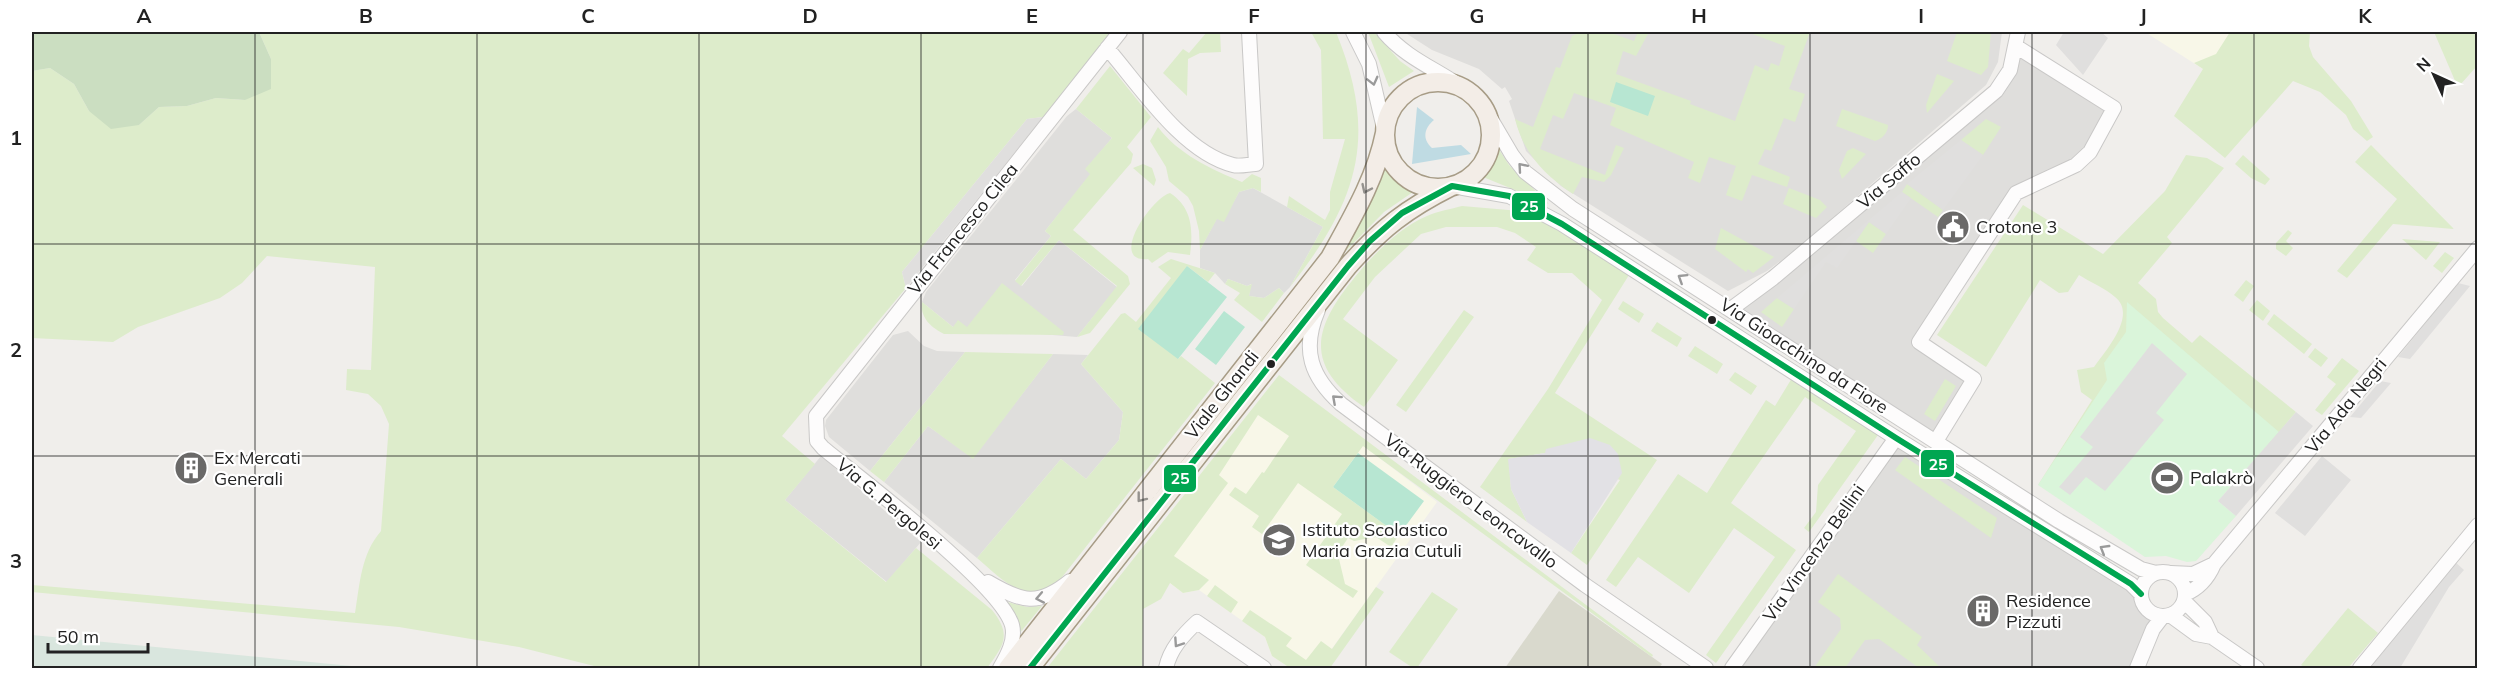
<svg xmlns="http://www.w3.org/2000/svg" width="2509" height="700" font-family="Mulish,sans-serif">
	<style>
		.residential { fill: #dfdedc }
		.education { fill: #f8f7e8 }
		.religious { fill: #dededc }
		.construction { fill: #d9d9cd }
		.grass { fill: #ddeccb }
		.forest { fill: #cbdec1 }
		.wetland { fill: #d9e6de }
		.park { fill: #daf5da }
		.pitch { fill: #b7e6d2 }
		.parking { fill: #e0dfde }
		.plaza { fill: #e2e1e5 }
		.water { fill: #bfdbe3 }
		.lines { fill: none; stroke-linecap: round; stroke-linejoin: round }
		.minor-casing { stroke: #c9c8c7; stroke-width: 16 }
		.major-casing { stroke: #a79c86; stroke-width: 21 }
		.minor { stroke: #fdfcfc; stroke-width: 14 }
		.major { stroke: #f3ede7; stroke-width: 18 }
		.bus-1-casing { stroke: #fff; stroke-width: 10 }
		.bus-1 { stroke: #00a651; stroke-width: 6 }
		.oneway { stroke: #9a9a9a }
		.oneway2 { stroke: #95928e }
		.grid { fill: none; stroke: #222; stroke-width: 1.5; stroke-opacity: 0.55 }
		.bus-dot { fill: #222; stroke: #fff; stroke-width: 2 }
		.labels { text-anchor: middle; stroke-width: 4.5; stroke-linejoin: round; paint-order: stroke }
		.street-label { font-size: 18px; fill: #222; stroke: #fff }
		.poi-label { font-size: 18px; fill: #222; stroke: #fff; text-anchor: start }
		.line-badge { stroke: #fff; stroke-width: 2 }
		.badge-label { font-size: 16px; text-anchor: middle; font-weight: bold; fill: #fff }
		.neatline { fill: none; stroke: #222; stroke-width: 2 }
		.grid-label { font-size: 20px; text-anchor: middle; font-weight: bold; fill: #222 }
	</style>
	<rect width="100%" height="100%" fill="#f0eeeb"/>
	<path class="residential" d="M1404,32H2002L1998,62L1986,85L1794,251L1767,271L1728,291L1561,186L1526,151L1509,101L1512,99L1505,87L1502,89L1479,69L1432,50Z
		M2017,47L2114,108L2090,152L2016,193L1920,342L1974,379L1936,441L1731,309L1977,108Z
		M1076,109L1112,138L1086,169L1091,174L1045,231L1051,236L1015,280L1022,286L1059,240L1117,287L1077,337L953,327L922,302L926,292L1067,116Z
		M908,331L924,346L937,351L965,352L870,471L829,437L825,426L826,420L893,335Z
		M1053,354L1088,355L1081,364L1123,412L1119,440L1086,479L1061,459L977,558L884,482L928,426L973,458Z
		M1896,438L2141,594L2145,607L2150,612L2153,629L2137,668H1732Z
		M821,456L921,542L887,582L785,500Z"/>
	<path class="education" d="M2145,32H2283L2203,69Z
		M1276,379L1437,502L1318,668H1290L1272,656L1265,637L1199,590L1183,593L1135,557Z"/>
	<path class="religious" d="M1253,188L1323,227L1290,287L1284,293L1279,288L1264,298L1249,296L1251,284L1247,286L1228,279L1225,284L1215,273L1200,268V250L1217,218L1223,221L1239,192Z"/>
	<path class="construction" d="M1559,591L1662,664L1659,668H1505Z"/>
	<path class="grass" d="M259,32H1112L1043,117L1027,119L902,272L906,288L782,436L815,464L785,500L886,582L916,548L992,610C1012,635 1004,645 987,668H602L519,647L399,627L32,592V585L355,613C360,583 361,554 381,531L389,424L381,406L368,394L346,390L347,369L371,370L375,267L267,256L242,283L220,298L138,327L113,342L32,338V71L50,68L74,84L89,111L139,125L159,107L187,106L216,98L245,100L271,59Z
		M1207,32H1220L1221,52L1200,53L1188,59L1187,96L1163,73L1183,49L1189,53Z
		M1311,32H1336C1379,137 1358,201 1290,287L1323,227L1287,207L1289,196L1325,220L1330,210V192L1345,139H1323L1321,50Z
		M1368,32H1374L1400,61L1414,71L1389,87Z
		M1581,32H1608L1634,41L1638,32H1649L1636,56L1623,51L1616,74L1691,101L1690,104L1735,121L1755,65L1768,71L1771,63L1779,66L1785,46L1747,32H1810L1789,89L1805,94L1795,122L1784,118L1771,151L1765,149L1758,164L1790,177L1787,187L1752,175L1742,201L1726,195L1736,166L1709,157L1700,183L1688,178L1694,162L1610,125L1616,108L1574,93L1563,119L1553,115L1540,149L1605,175L1616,145L1624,148L1611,175L1604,182L1582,177L1573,194C1544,175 1523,152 1515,119L1533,127L1556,67L1560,68L1572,36Z
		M1957,32H1991L1988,67L1981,75L1947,61Z
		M2230,32H2310L2309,46L2313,57L2351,101L2373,137L2367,141L2353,129L2346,115L2320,92L2293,81L2225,158L2174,116L2203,69L2194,63L2216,54Z
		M2434,32H2477V66L2460,85L2456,83Z
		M1110,66L1151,117L1127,147L1133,154L1131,163L1073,230L1128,276L1130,284L1090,333L1077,337L1117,286L1059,240L1021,286L1015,281L1051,236L1045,231L1090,174L1085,169L1112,138L1076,109Z
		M1937,74L1954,81L1927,113L1926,105Z
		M1842,109L1888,125C1888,133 1882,139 1875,141L1836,126Z
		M1986,119L2001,127L1983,155L1961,140Z
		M1158,127C1178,154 1211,169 1242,182L1252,174L1261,178V192L1253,188L1239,192L1224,222L1217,219L1200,250L1199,231L1193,206L1188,197L1169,181L1166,167L1150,141Z
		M2371,145L2454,229L2393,224L2347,278L2337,271L2397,199L2355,162Z
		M1498,148L1509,165L1549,204L1483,177L1495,160Z
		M1853,148L1866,154L1842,179L1839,170L1847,151Z
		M2186,155L2207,158L2224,168L2167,237L2172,243L2138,283L2156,299L2158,312L2163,318L2192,343L2200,335L2296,412L2269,444L2038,485L2092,400L2081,392L2077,370L2094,367C2105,351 2138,315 2115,297C2105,288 2090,282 2079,275L2068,292L2059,293L2040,280L1986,367L1937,335L2023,205L2103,254L2165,191Z
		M2243,155L2270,179L2265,185L2251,178L2235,164Z
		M1143,164L1152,168L1156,180L1154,186L1133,168Z
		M1384,166L1395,179L1413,192L1384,212L1342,255Z
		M1907,184L1943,210L1938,217L1902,192Z
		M1789,188L1820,200L1827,207L1816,218L1783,204Z
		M1170,193C1193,208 1193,231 1190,255L1168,252L1152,263L1148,259C1108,263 1150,199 1170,193Z
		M1462,206L1520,211L1540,219L1629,275L1555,393L1657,460L1587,565L1571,553L1620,480L1545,453L1509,459L1511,489L1527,522L1480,487L1548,389L1602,300L1572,273H1548L1527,260L1536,247L1515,233L1497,227H1446L1421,234L1375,277L1343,319L1398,360L1364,407C1299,362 1316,323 1360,271C1377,251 1402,226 1427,216C1438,211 1451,209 1462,206Z
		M1869,222L1886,234L1873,253L1856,241Z
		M1721,228L1774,257L1753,273L1748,269L1746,272L1715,249Z
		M2288,230L2292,233L2286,241L2293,248L2286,256L2276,249V243Z
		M2402,239L2440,242L2426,260Z
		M2445,252L2454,258L2442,273L2433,266Z
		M1171,259L1215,273L1208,282L1187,266L1178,359L1181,356L1215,383L1059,581C1025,607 1003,580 977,558L1061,459L1086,479L1119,440L1123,412L1081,364L1121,314L1125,313L1136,322L1171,278L1158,267Z
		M1228,279L1247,286L1252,284L1249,296L1264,298L1279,288L1284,293L1262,322L1234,300L1240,293L1225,284Z
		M2246,280L2254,286L2243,302L2234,295Z
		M1002,283L1064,332L1063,335L944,334C931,327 920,318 922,302L953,327L958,320L967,327Z
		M1777,298L1794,309L1782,327L1761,312Z
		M2257,300L2270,311L2263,321L2249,310Z
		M1623,301L1644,314L1639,323L1618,309Z
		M1464,310L1474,317L1406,412L1396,405Z
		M2274,314L2312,344L2304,354L2267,324Z
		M1657,322L1682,338L1677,347L1651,331Z
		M1695,346L1723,364L1717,374L1688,356Z
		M2315,348L2328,358L2321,367L2308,357Z
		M965,352L1053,354L973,459L928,426L884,482L870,471Z
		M2342,358L2359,371L2322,415L2315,410L2336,384L2327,377Z
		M1735,372L1757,386L1751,395L1729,380Z
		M1279,375L1653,655L1652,657L1363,446L1333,487L1399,535L1391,547L1376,537L1354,541L1348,538L1336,556L1339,559L1345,584L1358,591L1353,598L1306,565L1342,514L1298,483L1262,534L1252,527L1259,516L1229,495L1235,487L1246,494L1262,472L1264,473L1289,436L1258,415L1219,475L1228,483L1174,556L1209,580L1199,590L1183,593L1170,583L1161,599L1143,609L1142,668H1047Z
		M1792,378L1878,435L1809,532L1804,528L1816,512L1818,485L1856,431L1805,397L1731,503L1796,550L1716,663L1706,655L1775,557L1734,528L1689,593L1638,557L1616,587L1606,580L1678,474L1707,493L1766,400L1775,406Z
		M1945,379L1956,386L1935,421L1924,414Z
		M1905,457L1997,518L1991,538L1895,470Z
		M1838,574L1922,637L1917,645L1941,668H1919L1879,639L1865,640L1845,668H1814L1841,629L1840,618L1818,602Z
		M1215,585L1238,602L1231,613L1207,596Z
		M1376,587L1384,592L1330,668H1290L1272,656L1265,637L1242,621L1250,610L1292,638L1286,646L1306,660L1321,641L1332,649Z
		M1432,592L1458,609L1417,668H1413L1389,652Z
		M1007,602L1027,607L1042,606L1019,634L1015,617Z
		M2348,608L2378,633L2348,668H2306L2301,665Z"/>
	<path class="forest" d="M32,32H259L271,59V89L245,100L216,98L187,106L159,107L139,125L111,129L89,111L74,84L50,68L32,71Z"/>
	<path class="wetland" d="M32,635L372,668H32Z"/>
	<path class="park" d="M2127,302L2279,432L2218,501L2236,516L2196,561L2187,562L2166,556L2145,557L2038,485L2107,380L2104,363L2126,332Z"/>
	<path class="pitch" d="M1616,82L1655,96L1648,116L1610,102Z
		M1187,266L1227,297L1178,359L1138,329Z
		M1224,311L1245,327L1216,365L1195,349Z
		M1358,453L1424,501L1399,535L1333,487Z"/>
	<path class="parking" d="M2064,32H2101L2108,38L2083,75L2056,45Z
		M1043,117L906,288L902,272L1027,119Z
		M1961,140L1983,155L1943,210L1907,184Z
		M1902,192L1911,198L1886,234L1869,222L1837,268L1826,262L1794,309L1777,298Z
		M2458,283L2470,286L2410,359L2398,357Z
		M2152,343L2187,374L2156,413L2164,420L2105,491L2086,477L2070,495L2059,487L2093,447L2080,437Z
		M2380,381L2391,383L2361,418L2350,417Z
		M2296,412L2313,426L2236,516L2218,501Z
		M2322,456L2351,480L2305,536L2275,513Z
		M2454,561L2464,570L2449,587L2400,668H2367Z"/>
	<path class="plaza" d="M1590,438L1610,445L1618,454L1622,473L1571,553L1527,522L1511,489L1508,459L1545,453L1546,449Z"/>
	<path class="water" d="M1417,107L1434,120C1424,128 1422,139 1432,148L1461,145L1471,154L1412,164Z"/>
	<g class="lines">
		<defs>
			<path id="minor" d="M1353,32L1369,64L1385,133
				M1384,32C1406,58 1436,69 1463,88
				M1107,48C1140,86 1182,152 1233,165C1240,167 1249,164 1256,164L1249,32
				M1482,104L1512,155L1525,172L1573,209L2059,521L2141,569L2156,573
				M1452,186L1509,196L1562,224L1896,438L2131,584L2141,594
				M1731,309L1773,278L1996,91L2010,70L2018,32
				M1318,310C1301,350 1311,377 1341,404L1585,585L1706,668
				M1936,441L1974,379L1919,342L2016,193L2076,165L2090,152L2114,108L2017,47
				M2141 594a22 22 0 1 1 44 0a22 22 0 1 1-44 0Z
				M2171,573L2193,574L2214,564
				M988,582C1022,602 1038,607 1070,581
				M2185,594C2200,588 2208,578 2214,564L2478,248
				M2184,601L2205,622L2212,637
				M2170,615L2196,634L2212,637L2257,668
				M1000,668C1007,656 1016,640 1012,625C1000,584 862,480 823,448L817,441L816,416L1120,32
				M1166,668C1170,649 1183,635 1197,622L1264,668
				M1732,668L1896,438
				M2137,668L2153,629L2163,616
				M2360,668L2478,525"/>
			<path id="major" d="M1385 135a53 53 0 1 1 106 0a53 53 0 1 1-106 0Z
				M1008,668L1330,258C1352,218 1376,178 1385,133
				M1030,668L1348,266C1382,228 1406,209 1452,186"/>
		</defs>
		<use href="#minor" class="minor-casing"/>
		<use href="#major" class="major-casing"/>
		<use href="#minor" class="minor"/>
		<use href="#major" class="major"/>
		<defs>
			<path id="bus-1" d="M1030,668L1348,266L1370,241L1402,213L1452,186L1509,196L1562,224L1896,438L2131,584L2141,594"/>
		</defs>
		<use href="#bus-1" class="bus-1-casing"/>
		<use href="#bus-1" class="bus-1"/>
	</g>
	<defs><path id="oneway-chevron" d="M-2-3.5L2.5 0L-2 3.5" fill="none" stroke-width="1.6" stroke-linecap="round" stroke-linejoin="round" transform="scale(1.5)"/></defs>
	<g class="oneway">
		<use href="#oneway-chevron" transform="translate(1373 81) rotate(76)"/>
		<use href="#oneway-chevron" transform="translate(1522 167) rotate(-131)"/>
		<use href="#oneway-chevron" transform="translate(1682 278) rotate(-148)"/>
		<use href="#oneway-chevron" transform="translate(1336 399) rotate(-138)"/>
		<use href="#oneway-chevron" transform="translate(2104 549) rotate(-149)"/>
		<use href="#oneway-chevron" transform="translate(1040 598) rotate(169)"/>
		<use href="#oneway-chevron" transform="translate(1178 643) rotate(124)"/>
	</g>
	<g class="oneway2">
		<use href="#oneway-chevron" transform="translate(1366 189) rotate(115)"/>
		<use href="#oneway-chevron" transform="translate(1141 498) rotate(128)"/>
	</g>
	<path class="grid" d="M255,32V668M477,32V668M699,32V668M921,32V668M1143,32V668M1366,32V668M1588,32V668M1810,32V668M2032,32V668M2254,32V668M32,244H2478M32,456H2478"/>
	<defs>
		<symbol id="civic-disc" viewBox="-11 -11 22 22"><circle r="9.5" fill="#6a6968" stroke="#fff"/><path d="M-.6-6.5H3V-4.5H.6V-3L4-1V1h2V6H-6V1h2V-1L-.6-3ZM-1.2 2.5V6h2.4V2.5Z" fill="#fff"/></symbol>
		<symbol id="building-disc" viewBox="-11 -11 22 22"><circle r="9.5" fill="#6a6968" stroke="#fff"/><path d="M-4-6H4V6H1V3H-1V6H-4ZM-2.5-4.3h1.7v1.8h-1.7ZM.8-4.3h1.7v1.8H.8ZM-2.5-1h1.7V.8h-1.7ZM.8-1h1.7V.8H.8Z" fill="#fff"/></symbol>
		<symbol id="stadium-disc" viewBox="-11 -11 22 22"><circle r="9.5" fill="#6a6968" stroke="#fff"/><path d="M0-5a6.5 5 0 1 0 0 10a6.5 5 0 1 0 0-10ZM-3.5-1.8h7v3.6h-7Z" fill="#fff"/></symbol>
		<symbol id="school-disc" viewBox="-11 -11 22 22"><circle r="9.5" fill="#6a6968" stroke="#fff"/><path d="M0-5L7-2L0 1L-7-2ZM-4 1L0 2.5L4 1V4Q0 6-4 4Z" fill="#fff"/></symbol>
	</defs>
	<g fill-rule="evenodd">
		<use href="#civic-disc" x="1934" y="208" width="38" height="38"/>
		<use href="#building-disc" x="172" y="449" width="38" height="38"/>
		<use href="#stadium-disc" x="2148" y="459" width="38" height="38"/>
		<use href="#school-disc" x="1260" y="521" width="38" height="38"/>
		<use href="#building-disc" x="1964" y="592" width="38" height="38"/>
	</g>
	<g class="bus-dot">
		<circle cx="1712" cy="320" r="5"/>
		<circle cx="1271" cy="364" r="5"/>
	</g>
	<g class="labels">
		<g class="street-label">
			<text transform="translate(1889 181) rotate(-40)" y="6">Via Saffo</text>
			<text transform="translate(963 229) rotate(-51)" y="6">Via Francesco Cilea</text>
			<text transform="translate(1804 356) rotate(33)" y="6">Via Gioacchino da Fiore</text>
			<text transform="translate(1222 395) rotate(-52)" y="6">Viale Ghandi</text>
			<text transform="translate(2346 406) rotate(-51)" y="6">Via Ada Negri</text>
			<text transform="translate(1471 501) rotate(37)" y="6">Via Ruggiero Leoncavallo</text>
			<text transform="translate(889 504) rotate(40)" y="6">Via G. Pergolesi</text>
			<text transform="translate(1814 553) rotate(-55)" y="6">Via Vincenzo Bellini</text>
		</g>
		<g class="poi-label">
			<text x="1976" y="233">Crotone 3</text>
			<text x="214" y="464">Ex Mercati<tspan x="214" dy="21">Generali</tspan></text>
			<text x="2190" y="484">Palakrò</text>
			<text x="1302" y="536">Istituto Scolastico<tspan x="1302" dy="21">Maria Grazia Cutuli</tspan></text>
			<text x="2006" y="607">Residence<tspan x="2006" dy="21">Pizzuti</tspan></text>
		</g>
	</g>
	<g class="line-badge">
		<rect x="1511" y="192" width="35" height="29" rx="6" fill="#00a651"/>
		<rect x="1920" y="449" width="35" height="29" rx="6" fill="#00a651"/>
		<rect x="1163" y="464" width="34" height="29" rx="6" fill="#00a651"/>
	</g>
	<g class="badge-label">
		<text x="1529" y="212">25</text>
		<text x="1938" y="470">25</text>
		<text x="1180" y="484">25</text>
	</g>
	<rect width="2509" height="700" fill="none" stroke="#ffffff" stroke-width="66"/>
	<g transform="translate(2434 75) rotate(315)" stroke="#ffffff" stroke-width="4.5" paint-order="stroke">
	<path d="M0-4.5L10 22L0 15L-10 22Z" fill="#222222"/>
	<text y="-9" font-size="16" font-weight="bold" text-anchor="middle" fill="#222222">N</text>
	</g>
	<path d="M48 643v9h100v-9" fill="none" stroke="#222222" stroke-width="3"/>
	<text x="57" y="643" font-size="18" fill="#222222" stroke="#ffffff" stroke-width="4.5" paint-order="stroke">50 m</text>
	<rect x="33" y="33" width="2443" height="634" class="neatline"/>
	<g class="grid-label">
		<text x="144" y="23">A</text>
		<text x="366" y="23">B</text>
		<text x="588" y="23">C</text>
		<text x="810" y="23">D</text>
		<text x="1032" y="23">E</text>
		<text x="1254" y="23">F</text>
		<text x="1477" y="23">G</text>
		<text x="1699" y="23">H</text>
		<text x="1921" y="23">I</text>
		<text x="2143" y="23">J</text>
		<text x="2365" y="23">K</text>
		<text x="16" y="145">1</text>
		<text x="16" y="357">2</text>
		<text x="16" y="568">3</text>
	</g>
</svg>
